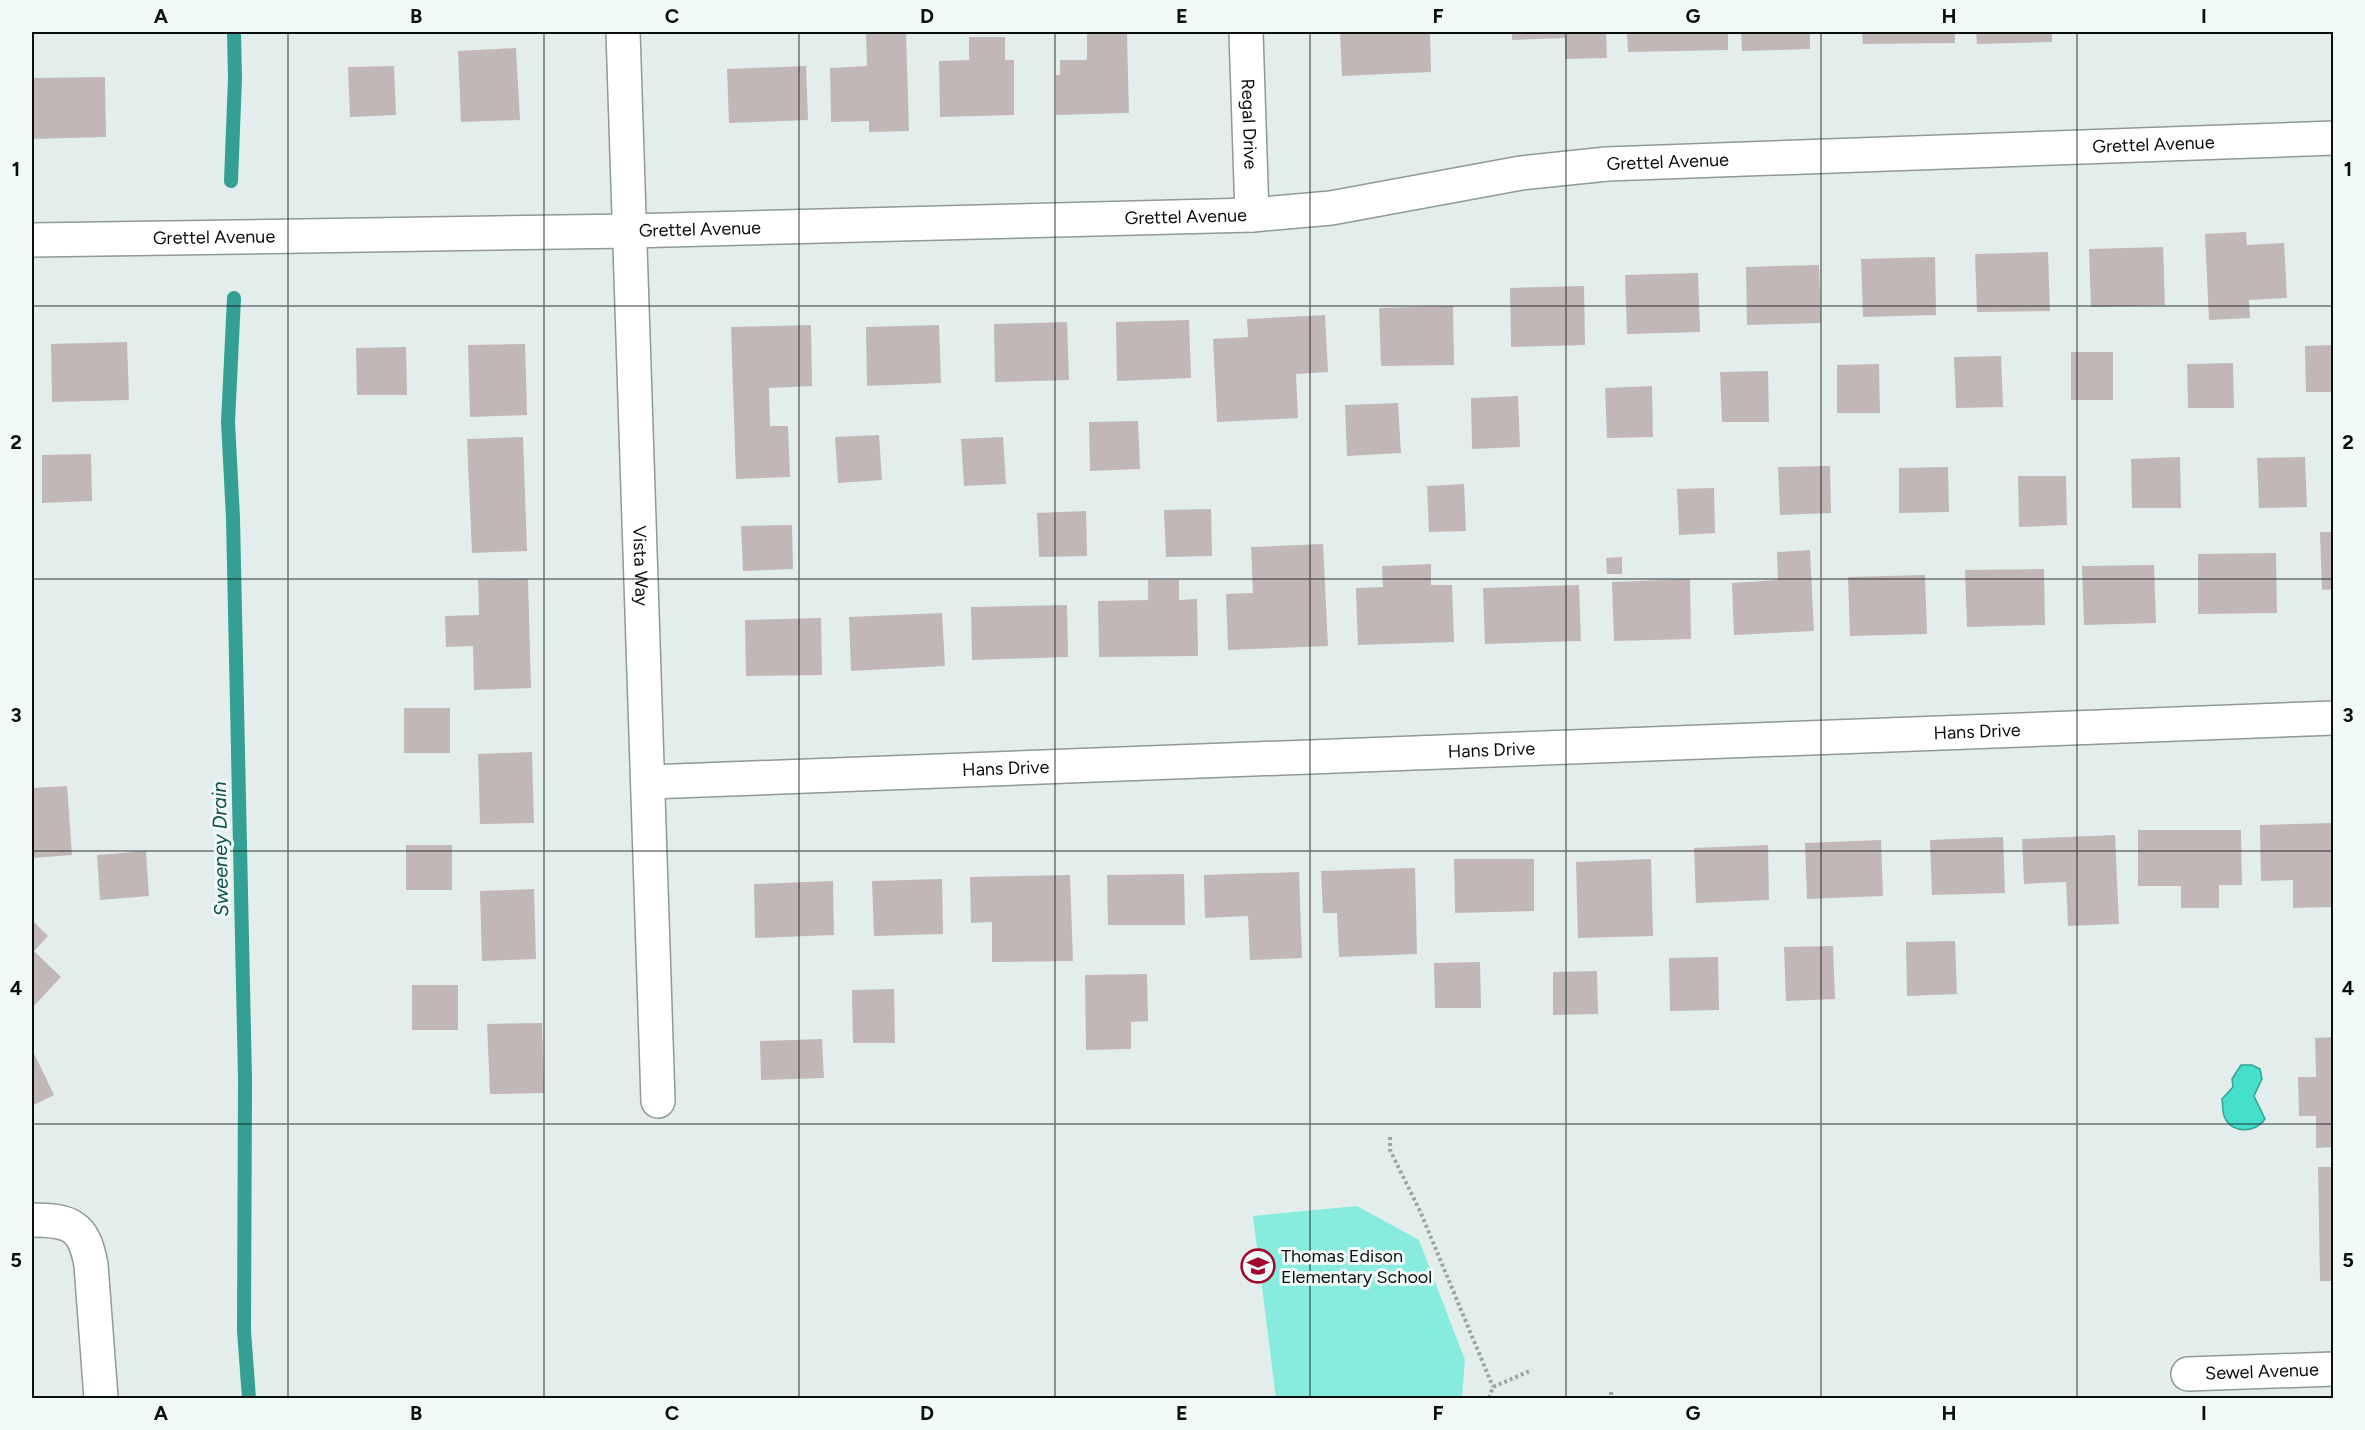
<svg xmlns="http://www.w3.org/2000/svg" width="2365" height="1430" font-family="Figtree,sans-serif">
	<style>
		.green { fill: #87ecdd }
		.water { fill: #46dfcc; stroke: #34a093; stroke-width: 1.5 }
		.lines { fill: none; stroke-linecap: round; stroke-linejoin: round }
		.stream { stroke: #34a093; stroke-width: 14 }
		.building { fill: #c2b7b7 }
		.minor-casing { stroke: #8f9997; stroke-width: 36 }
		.path { stroke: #9ca4a3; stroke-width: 4; stroke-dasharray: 3 3; stroke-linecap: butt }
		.minor { stroke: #fff; stroke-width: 33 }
		.grid { fill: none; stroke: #0b0e0e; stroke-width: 1.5; stroke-opacity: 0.55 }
		.labels { text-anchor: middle; stroke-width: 6; stroke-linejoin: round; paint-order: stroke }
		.street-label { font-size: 18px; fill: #0b0e0e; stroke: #f0fbf9 }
		.poi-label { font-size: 18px; fill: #0b0e0e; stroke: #f0fbf9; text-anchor: start }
		.water-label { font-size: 20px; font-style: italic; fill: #0d4e47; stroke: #f0fbf9 }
		.neatline { fill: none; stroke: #0b0e0e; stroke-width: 2 }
		.grid-label { font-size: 20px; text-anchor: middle; font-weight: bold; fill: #0b0e0e }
	</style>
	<rect width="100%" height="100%" fill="#e3eeec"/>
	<path class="green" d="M1357,1206L1419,1240L1465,1360L1462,1398H1276L1253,1216Z"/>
	<path class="water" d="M2241,1065H2252L2260,1069L2262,1079L2254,1096L2265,1119C2256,1133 2232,1134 2225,1118C2222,1113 2223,1104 2222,1099L2233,1087L2232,1079Z"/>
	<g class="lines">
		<path class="stream" d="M231,181L235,78L234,32
			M234,298L228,422L233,518L245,1079L244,1331L249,1398"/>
	</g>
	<path class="building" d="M866,32H906L909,131L869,132V121L831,122L830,68L867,66Z
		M1087,32H1127L1129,113L1056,115V75H1060V60H1087Z
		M1340,32H1430L1431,72L1342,76Z
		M1512,32H1606L1607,58L1565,59V38L1512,40Z
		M1627,32H1728V50L1628,52Z
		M1741,32H1810V49L1742,51Z
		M1862,32H1955V43L1863,44Z
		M1976,32H2052V42L1977,44Z
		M2097,32H2145V34H2097Z
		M969,37H1005V60H1014V115L940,117L939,61L969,60Z
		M516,48L520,120L461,122L458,51Z
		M394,66L396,115L350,117L348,67Z
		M806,66L808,120L729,123L727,69Z
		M105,77L106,137L32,139V78Z
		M2246,232L2247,245L2284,243L2287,298L2249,300L2250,318L2209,320L2205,234Z
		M2331,242H2334V269H2332Z
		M2163,247L2165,305L2091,307L2089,249Z
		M2048,252L2050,311L1977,312L1975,254Z
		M1935,257L1936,315L1863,317L1861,259Z
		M1819,265L1821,323L1747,325L1746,267Z
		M1698,273L1700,332L1627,334L1625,275Z
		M1584,286L1585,345L1511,347L1510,288Z
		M1453,306L1454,365L1381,366L1379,308Z
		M1325,315L1328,372L1296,374L1298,418L1217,422L1213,339L1248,337L1247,319Z
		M1189,320L1191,378L1117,381L1116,322Z
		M1067,322L1069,380L995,382L994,324Z
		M811,325L812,386L769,388L770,426H788L790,477L736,479L731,327Z
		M939,325L941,383L867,386L866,327Z
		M127,342L129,400L52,402L51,344Z
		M525,344L527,415L470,417L468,345Z
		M2334,345V392H2306L2305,346Z
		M406,347L407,395H357L356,348Z
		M2071,352H2113V400H2071Z
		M2001,356L2003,407L1956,408L1954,357Z
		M2233,363L2234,408H2188L2187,364Z
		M1879,364L1880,413H1837V365Z
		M1768,371L1769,422H1722L1720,372Z
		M1652,386L1653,437L1607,438L1605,388Z
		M1518,396L1520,447L1472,449L1471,398Z
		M1398,403L1401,453L1347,456L1345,405Z
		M1138,421L1140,469L1090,471L1089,422Z
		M879,435L882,480L838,483L835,437Z
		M523,437L527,551L472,553L467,439Z
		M1003,437L1006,484L964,486L961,439Z
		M91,454L92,501L42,503V455Z
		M2180,457L2181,508H2132L2131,459Z
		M2305,457L2307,507L2259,508L2257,458Z
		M1830,466L1831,513L1780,515L1778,467Z
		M1948,467L1949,512L1899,513V468Z
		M2018,476H2066L2067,525L2019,527Z
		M1464,484L1466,531L1429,532L1427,486Z
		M1714,488L1715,533L1679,535L1677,489Z
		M1211,509L1212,556L1166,557L1164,510Z
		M1086,511L1087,556L1039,557L1037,513Z
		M792,525L793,569L743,571L741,526Z
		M2320,532H2334V589L2322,590Z
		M1323,544L1328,646L1228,650L1226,594L1253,593L1251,547Z
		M1810,550L1814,631L1734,635L1732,583L1778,580L1777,552Z
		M2276,553L2277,613L2198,614V554Z
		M1622,557V574H1607L1606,558Z
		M1431,564V585H1452L1454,642L1358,645L1356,588L1383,587L1382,566Z
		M2154,565L2156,623L2084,625L2082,566Z
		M2044,569L2045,625L1967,627L1965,570Z
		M1925,575L1927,634L1850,636L1848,577Z
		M528,579L531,688L474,690L473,646L446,647L445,616L479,615L478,580Z
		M1690,579L1691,639L1614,641L1612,582Z
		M1148,580H1179V600L1197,599L1198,656L1099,657L1098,601L1148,600Z
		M1579,585L1581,641L1485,644L1483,588Z
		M1067,605L1068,657L972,660L971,607Z
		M942,613L945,666L851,671L849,617Z
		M821,618L822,675L746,676L745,620Z
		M404,708H450V753H404Z
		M532,752L534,823L480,824L478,754Z
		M67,786L72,855L32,858V788Z
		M2334,823L2332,907L2293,908V880L2261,881L2260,825Z
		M2138,830H2241L2242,885H2219V908H2181V886H2138Z
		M2115,835L2119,924L2068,926L2066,882L2024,884L2022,839Z
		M2003,837L2005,893L1932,895L1930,840Z
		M1881,840L1883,896L1807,899L1805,843Z
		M406,845H452V890H406Z
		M1768,845L1769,900L1696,903L1694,848Z
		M146,851L149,896L100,900L97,855Z
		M1454,859H1534V911L1455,913Z
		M1651,859L1653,936L1578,938L1576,862Z
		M1415,868L1417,954L1339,957L1337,913H1323L1321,871Z
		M1299,872L1302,958L1250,960L1248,916L1205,918L1204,875Z
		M1184,874L1185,925H1108L1107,875Z
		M1070,875L1073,961L992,962V922L971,923L970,877Z
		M942,879L943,934L874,936L872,881Z
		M833,881L834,935L755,938L754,884Z
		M534,889L536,959L482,961L480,891Z
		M32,920L48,936L34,951L61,977L32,1008Z
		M1955,941L1957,994L1907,996L1906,942Z
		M1833,946L1835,999L1786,1001L1784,947Z
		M1718,957L1719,1010L1670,1011L1669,958Z
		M1480,962L1481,1008H1435L1434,963Z
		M1597,971L1598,1014L1553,1015V972Z
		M1147,974L1148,1021L1131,1022V1049L1086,1050L1085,975Z
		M412,985H458V1030H412Z
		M894,989L895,1043H853L852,990Z
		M542,1023L544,1093L490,1094L487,1024Z
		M2334,1037V1147L2316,1148V1116H2299L2298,1077H2316L2315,1038Z
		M822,1039L824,1078L761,1080L760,1041Z
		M32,1049L54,1095L32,1106Z
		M2318,1167H2334V1281H2320Z"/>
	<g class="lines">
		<defs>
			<g id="minor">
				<path id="s1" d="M623,32L658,1101"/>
				<path id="s2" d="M1246,32L1252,215"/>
				<path id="s3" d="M32,240L630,231L1252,215L1331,208L1521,173L1607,164L2334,138"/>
				<path id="s4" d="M649,782L2334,718"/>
				<path d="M32,1220C70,1220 84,1225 91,1265L101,1398"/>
				<path id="s5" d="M2188,1374L2334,1369"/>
			</g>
		</defs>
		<use href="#minor" class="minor-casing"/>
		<path class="path" d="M1390,1137V1150L1420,1211L1493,1387
			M1611,1392V1398
			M1489,1398L1493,1387L1532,1370"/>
		<use href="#minor" class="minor"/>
	</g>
	<path class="grid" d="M288,32V1398M544,32V1398M799,32V1398M1055,32V1398M1310,32V1398M1566,32V1398M1821,32V1398M2077,32V1398M32,306H2334M32,579H2334M32,851H2334M32,1124H2334"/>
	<defs>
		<symbol id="school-ring" viewBox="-11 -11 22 22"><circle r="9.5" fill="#f0fbf9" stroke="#a4072e" stroke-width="1.5"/><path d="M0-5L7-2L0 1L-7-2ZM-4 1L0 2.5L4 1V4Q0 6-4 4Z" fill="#a4072e"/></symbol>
	</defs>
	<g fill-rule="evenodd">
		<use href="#school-ring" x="1239" y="1247" width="38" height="38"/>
	</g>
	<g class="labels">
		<g class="street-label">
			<text dy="6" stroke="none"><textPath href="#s2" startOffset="92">Regal Drive</textPath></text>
			<text dy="6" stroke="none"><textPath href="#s3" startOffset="2126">Grettel Avenue</textPath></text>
			<text dy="6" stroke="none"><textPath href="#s3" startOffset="1640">Grettel Avenue</textPath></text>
			<text dy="6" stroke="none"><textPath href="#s3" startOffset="1154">Grettel Avenue</textPath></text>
			<text dy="6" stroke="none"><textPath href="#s3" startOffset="668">Grettel Avenue</textPath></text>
			<text dy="6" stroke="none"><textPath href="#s3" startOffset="182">Grettel Avenue</textPath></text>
			<text dy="6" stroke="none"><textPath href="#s1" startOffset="534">Vista Way</textPath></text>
			<text dy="6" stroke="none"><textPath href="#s4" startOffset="1329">Hans Drive</textPath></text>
			<text dy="6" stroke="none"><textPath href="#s4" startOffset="843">Hans Drive</textPath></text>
			<text dy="6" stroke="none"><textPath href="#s4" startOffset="357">Hans Drive</textPath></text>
			<text dy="6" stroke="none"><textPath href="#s5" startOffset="74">Sewel Avenue</textPath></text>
		</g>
		<g class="poi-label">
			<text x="1281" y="1262">Thomas Edison<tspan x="1281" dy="21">Elementary School</tspan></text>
		</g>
		<g class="water-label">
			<text transform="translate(220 849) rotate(-91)" y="7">Sweeney Drain</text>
		</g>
	</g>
	<rect width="2365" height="1430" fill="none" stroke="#f0fbf9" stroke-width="66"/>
	<rect x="33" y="33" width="2299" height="1364" class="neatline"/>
	<g class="grid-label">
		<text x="161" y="23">A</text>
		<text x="416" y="23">B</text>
		<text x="672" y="23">C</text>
		<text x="927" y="23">D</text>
		<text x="1182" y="23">E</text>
		<text x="1438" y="23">F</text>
		<text x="1693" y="23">G</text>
		<text x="1949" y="23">H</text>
		<text x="2204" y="23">I</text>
		<text x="16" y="176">1</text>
		<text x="2348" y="176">1</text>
		<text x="16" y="449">2</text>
		<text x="2348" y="449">2</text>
		<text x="16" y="722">3</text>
		<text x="2348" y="722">3</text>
		<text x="16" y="995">4</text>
		<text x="2348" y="995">4</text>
		<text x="16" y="1267">5</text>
		<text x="2348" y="1267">5</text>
		<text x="161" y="1420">A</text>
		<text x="416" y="1420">B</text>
		<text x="672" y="1420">C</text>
		<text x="927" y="1420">D</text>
		<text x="1182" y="1420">E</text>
		<text x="1438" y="1420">F</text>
		<text x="1693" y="1420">G</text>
		<text x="1949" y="1420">H</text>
		<text x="2204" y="1420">I</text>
	</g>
</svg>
